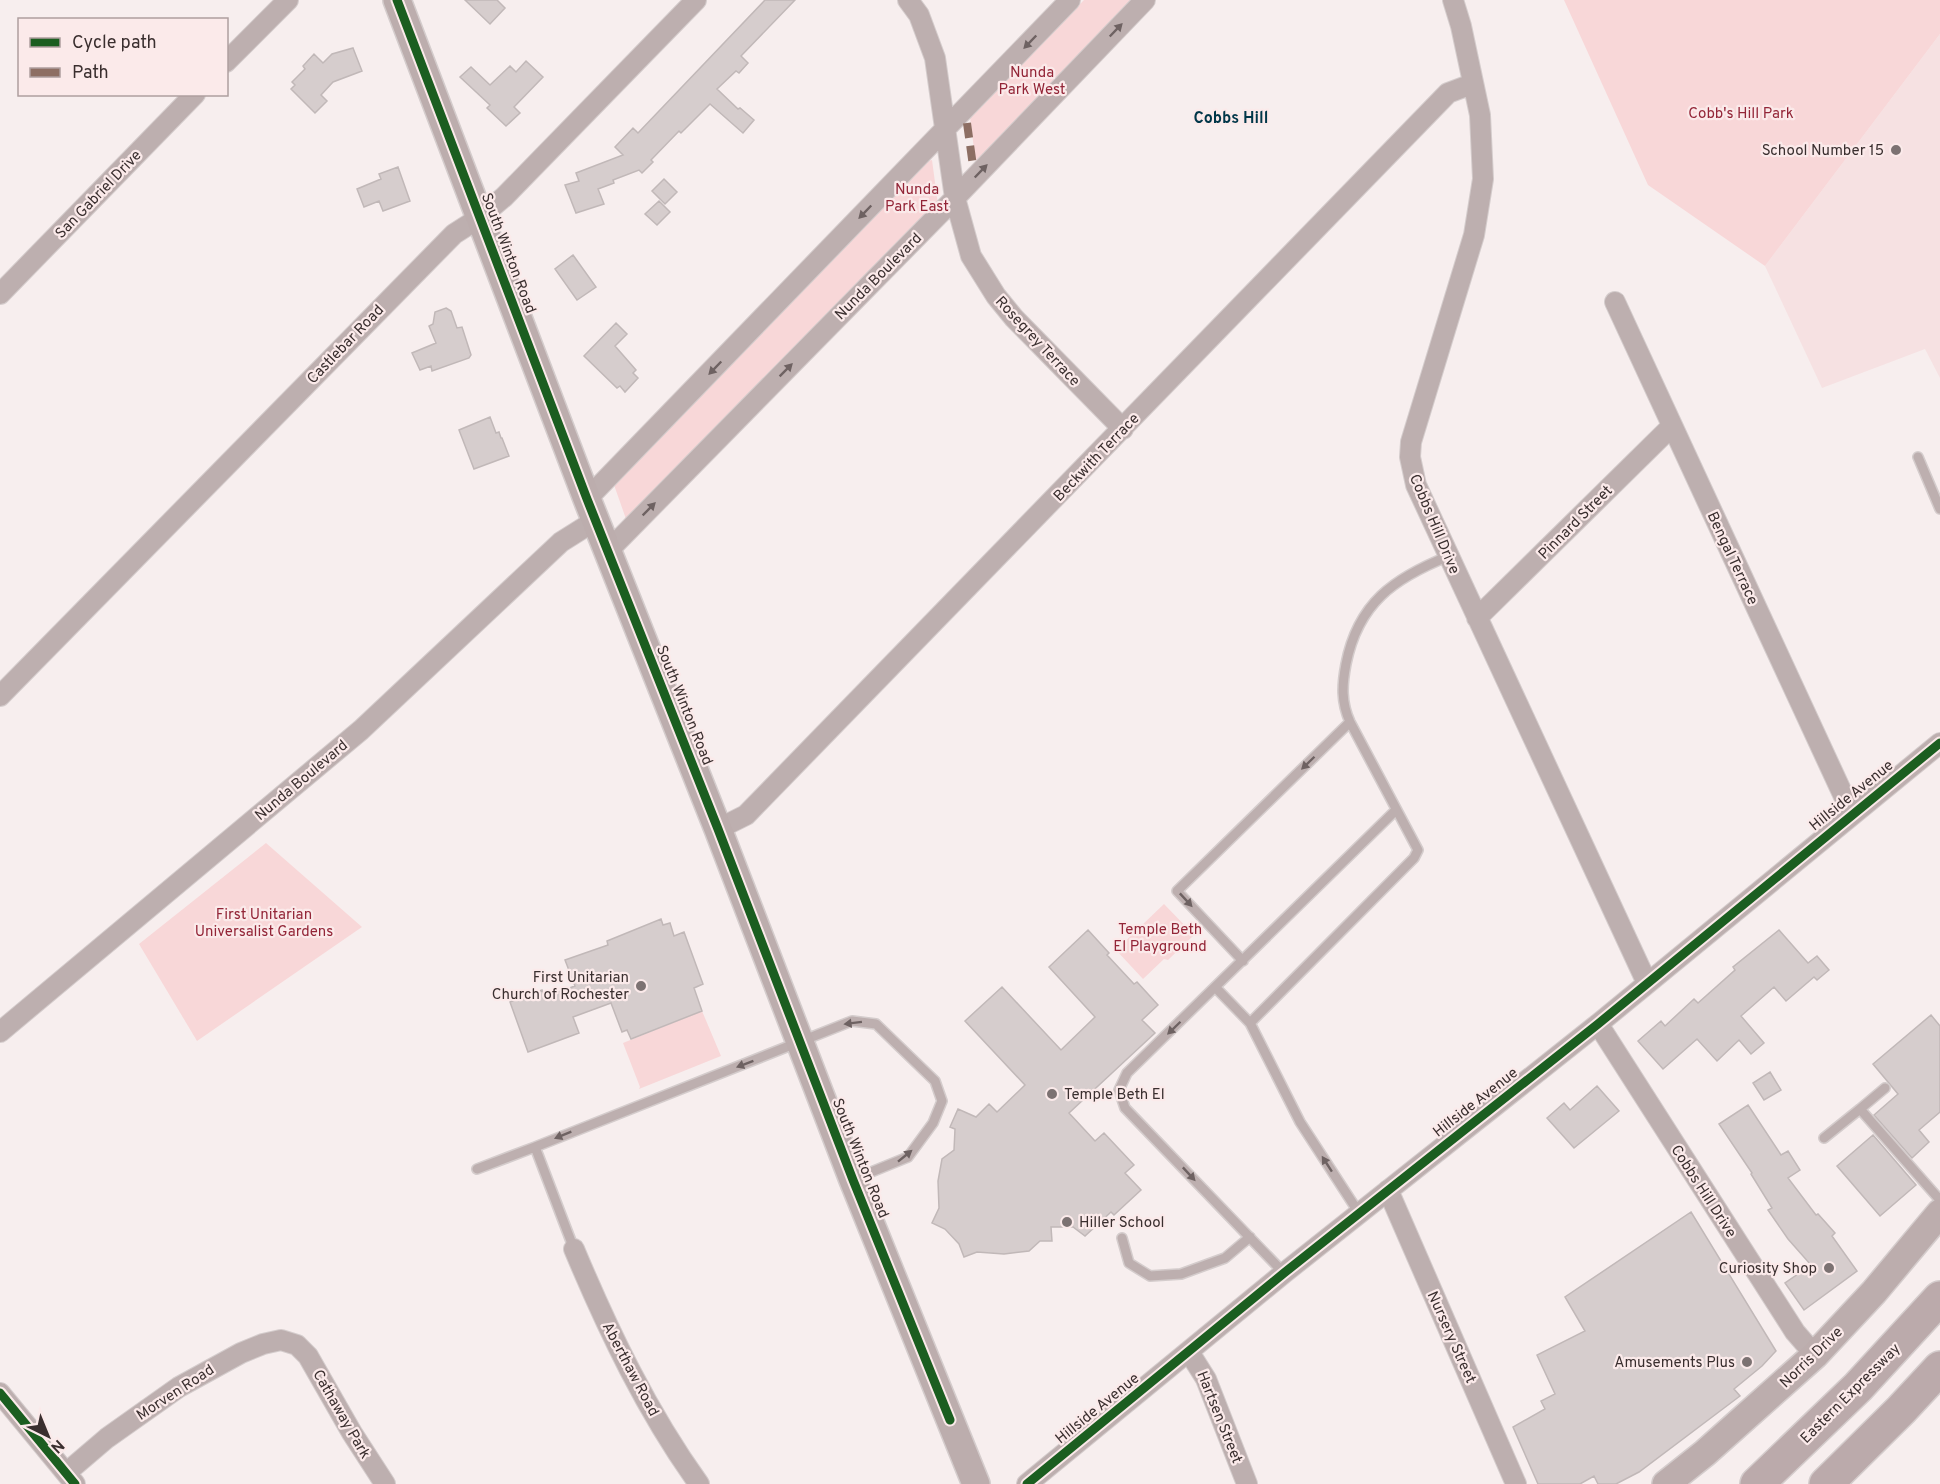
<svg xmlns="http://www.w3.org/2000/svg" width="1940" height="1484" font-family="Overpass,sans-serif">
	<style>
		.built { fill: #f6e1e2 }
		.green { fill: #f8d7d8 }
		.building { fill: #d6cdcd; stroke: #c1b8b8; stroke-width: 1.5 }
		.lines { fill: none; stroke-linecap: round; stroke-linejoin: round }
		.lane-casing { stroke: #d4cccc; stroke-width: 12 }
		.street-casing { stroke: #d4cccc; stroke-width: 22 }
		.secondary-casing { stroke: #d4cccc; stroke-width: 30 }
		.highway-casing { stroke: #d4cccc; stroke-width: 36 }
		.lane { stroke: #bdafaf; stroke-width: 9 }
		.street { stroke: #bdafaf; stroke-width: 20 }
		.secondary { stroke: #bcadad; stroke-width: 27 }
		.highway { stroke: #bbaaab; stroke-width: 33 }
		.quiet { stroke: #8d6e63; stroke-width: 8; stroke-dasharray: 15 8; stroke-linecap: butt }
		.cycleway-casing { stroke: #fbeaea; stroke-width: 13 }
		.cycleway { stroke: #1b5e20; stroke-width: 9 }
		.oneway { fill: #6e6262 }
		.poi-dot { fill: #7c7272; stroke: #fbeaea; stroke-width: 2 }
		.labels { text-anchor: middle; stroke-width: 4.5; stroke-linejoin: round; paint-order: stroke }
		.park-label { font-size: 15px; fill: #932537; stroke: #fbeaea }
		.poi-label { font-size: 15px; fill: #3a2f2f; stroke: #fbeaea; text-anchor: end }
		.street-label { font-size: 15px; fill: #3a2f2f; stroke: #fbeaea }
		.neighbourhood-label { font-size: 16px; font-weight: bold; fill: #003749; stroke: #fbeaea }
	</style>
	<rect width="100%" height="100%" fill="#f7eeee"/>
	<path class="built" d="M1940,34V378L1925,349L1822,388L1765,266Z"/>
	<path class="green" d="M1084,0H1135L976,165L970,117Z
		M1564,0H1940V34L1765,266L1648,185Z
		M932,160L938,205L626,519L613,482L925,162Z
		M266,843L362,927L197,1041L139,944Z
		M1164,904L1194,935L1168,960L1164,959L1143,979L1116,950Z
		M702,1011L721,1056L639,1089L640,1087L623,1043Z"/>
	<path class="building" d="M465,0H497L505,8L490,24Z
		M765,0H795L741,56L748,63L739,73L736,71L717,89L738,109L740,108L754,120L743,133L710,104L681,133L679,131L651,160L653,162L642,173L639,170L613,180L614,183L598,189L604,204L576,213L565,185L579,181L576,173L623,155L615,147L633,128L638,133Z
		M353,48L362,71L333,82L321,95L327,101L315,113L291,89L295,85L292,82L305,69L303,66L314,54L323,63L332,54Z
		M526,61L543,77L514,107L520,113L506,126L487,108L490,105L460,77L471,67L490,85L510,66L516,72Z
		M398,167L410,201L383,211L379,201L364,207L357,189L381,179L379,174Z
		M664,179L677,192L665,204L652,191Z
		M659,201L670,212L657,225L645,214Z
		M573,255L596,287L577,300L555,269Z
		M446,308L451,311L457,328L462,327L471,355L469,358L432,371L431,366L420,370L412,353L436,343L429,326L433,324L435,312Z
		M616,323L627,334L615,346L636,370L633,373L638,378L625,392L620,386L617,388L584,356Z
		M490,417L496,433L499,432L501,438H502L509,456L474,469L459,430Z
		M661,919L663,925L670,923L674,936L684,932L703,984L694,988L702,1011L631,1039L627,1030L622,1032L611,1003L573,1017L579,1033L528,1052L510,1002L542,990L544,997L575,986L565,960L608,945L607,941Z
		M1088,930L1109,953L1107,955L1134,984L1137,982L1158,1005L1142,1020L1155,1033L1069,1113L1095,1141L1104,1133L1134,1165L1125,1173L1141,1190L1114,1215L1111,1212L1085,1236L1073,1227H1051L1052,1241H1040L1029,1251L1004,1254L977,1252L964,1257L959,1244L945,1229L932,1223L939,1208L938,1181L942,1159L954,1150L955,1129L950,1127L958,1109L976,1117L989,1104L997,1112L1025,1085L965,1021L1002,987L1061,1050L1095,1017L1049,967Z
		M1779,930L1808,963L1817,956L1829,970L1817,980L1814,977L1786,1001L1774,987L1741,1016L1764,1043L1751,1054L1739,1040L1717,1061L1697,1039L1663,1069L1638,1041L1661,1021L1665,1026L1694,999L1698,1003L1735,970L1733,967Z
		M1931,1015L1940,1026V1112L1919,1130L1929,1142L1912,1158L1874,1115L1898,1094L1873,1064Z
		M1770,1072L1781,1090L1764,1100L1753,1083Z
		M1597,1086L1619,1111L1574,1148L1547,1118L1564,1103L1570,1110Z
		M1748,1105L1781,1155L1788,1151L1800,1170L1788,1178L1816,1215L1818,1214L1835,1233L1832,1236L1857,1271L1804,1310L1785,1283L1811,1265L1788,1239L1768,1210L1772,1208L1751,1174L1752,1173L1719,1124Z
		M1873,1135L1916,1185L1880,1216L1837,1166Z
		M1691,1212L1776,1351L1762,1366L1734,1389L1740,1396L1639,1472L1616,1484H1598L1594,1476L1580,1484H1538L1513,1427L1545,1409L1541,1401L1555,1394L1537,1355L1585,1331L1565,1297Z"/>
	<g class="lines">
		<defs>
			<path id="lane" d="M1918,457L1940,509
				M1243,961L1177,891L1350,722
				M1216,988L1250,1023L1300,1122L1359,1213
				M1250,1023L1414,858L1418,850L1350,722C1341,702 1342,685 1346,664C1358,603 1394,578 1449,556
				M1860,1109L1885,1088
				M1824,1138L1860,1109L1940,1200
				M477,1169L535,1147
				M1122,1238L1129,1263L1150,1276L1181,1274L1225,1258L1250,1237
				M574,1249L535,1147L852,1021L876,1024L935,1081L942,1101L933,1123L908,1157L854,1179
				M1284,1273L1125,1108L1119,1090L1127,1073L1396,810"/>
			<path id="street" d="M908,0L919,15L935,58L955,198L971,256L996,296L1014,318L1123,429
				M1453,0L1461,26L1480,115L1483,179L1474,235L1411,442L1410,457L1416,485L1647,983
				M226,62L288,0
				M0,294L195,94
				M1615,302L1852,814
				M587,499L1070,0
				M608,551L955,198L1145,0
				M1477,618L1672,426
				M0,696L454,234L479,218L504,197L696,0
				M718,829L746,815L1448,93L1472,84
				M1598,1024L1795,1332L1815,1355
				M0,1032L361,730L561,542L596,520
				M1388,1190L1516,1484
				M574,1249C608,1330 647,1412 699,1484
				M1189,1352L1206,1379L1247,1484
				M0,1393L75,1484
				M66,1473L107,1438L179,1387L241,1353L263,1344L281,1340L297,1345L308,1356L352,1433L385,1484
				M1027,1484L1284,1273L1598,1024L1940,743"/>
			<path id="secondary" d="M397,0L587,499L718,829L853,1180L976,1484
				M1666,1484L1705,1453L1815,1355L1874,1292L1940,1213"/>
			<path id="highway" d="M1757,1484L1858,1387L1940,1298
				M1826,1484L1901,1410L1940,1368"/>
		</defs>
		<use href="#lane" class="lane-casing"/>
		<use href="#street" class="street-casing"/>
		<use href="#secondary" class="secondary-casing"/>
		<use href="#highway" class="highway-casing"/>
		<use href="#lane" class="lane"/>
		<use href="#street" class="street"/>
		<use href="#secondary" class="secondary"/>
		<use href="#highway" class="highway"/>
		<path class="quiet" d="M967,123L973,166"/>
		<defs>
			<path id="cycleway" d="M397,0L587,499L718,829L853,1180L950,1420
				M0,1393L75,1484
				M1027,1484L1284,1273L1598,1024L1940,743"/>
		</defs>
		<use href="#cycleway" class="cycleway-casing"/>
		<use href="#cycleway" class="cycleway"/>
	</g>
	<defs><path id="oneway-solid" d="M-6-.8H1V-3.2L6.5 0L1 3.2V.8H-6Z" transform="scale(1.5)"/></defs>
	<g class="oneway">
		<use href="#oneway-solid" transform="translate(1116 30) rotate(-46)"/>
		<use href="#oneway-solid" transform="translate(1030 42) rotate(134)"/>
		<use href="#oneway-solid" transform="translate(981 171) rotate(-46)"/>
		<use href="#oneway-solid" transform="translate(865 212) rotate(134)"/>
		<use href="#oneway-solid" transform="translate(715 368) rotate(134)"/>
		<use href="#oneway-solid" transform="translate(786 370) rotate(-45)"/>
		<use href="#oneway-solid" transform="translate(649 509) rotate(-45)"/>
		<use href="#oneway-solid" transform="translate(1308 763) rotate(136)"/>
		<use href="#oneway-solid" transform="translate(1186 900) rotate(47)"/>
		<use href="#oneway-solid" transform="translate(853 1023) rotate(173)"/>
		<use href="#oneway-solid" transform="translate(1174 1028) rotate(136)"/>
		<use href="#oneway-solid" transform="translate(745 1064) rotate(159)"/>
		<use href="#oneway-solid" transform="translate(563 1135) rotate(158)"/>
		<use href="#oneway-solid" transform="translate(905 1156) rotate(-39)"/>
		<use href="#oneway-solid" transform="translate(1327 1164) rotate(-123)"/>
		<use href="#oneway-solid" transform="translate(1189 1174) rotate(47)"/>
	</g>
	<g class="poi-dot">
		<circle cx="1896" cy="150" r="6"/>
		<circle cx="641" cy="986" r="6"/>
		<circle cx="1052" cy="1094" r="6"/>
		<circle cx="1067" cy="1222" r="6"/>
		<circle cx="1829" cy="1268" r="6"/>
		<circle cx="1747" cy="1362" r="6"/>
	</g>
	<g class="labels">
		<g class="park-label">
			<text x="1032" y="77">Nunda<tspan x="1032" dy="17">Park West</tspan></text>
			<text x="1741" y="118">Cobb's Hill Park</text>
			<text x="917" y="194">Nunda<tspan x="917" dy="17">Park East</tspan></text>
			<text x="264" y="919">First Unitarian<tspan x="264" dy="17">Universalist Gardens</tspan></text>
			<text x="1160" y="934">Temple Beth<tspan x="1160" dy="17">El Playground</tspan></text>
		</g>
		<g class="poi-label">
			<text x="1884" y="155">School Number 15</text>
			<text x="629" y="982">First Unitarian<tspan x="629" dy="17">Church of Rochester</tspan></text>
			<text x="1064" y="1099" text-anchor="start">Temple Beth El</text>
			<text x="1079" y="1227" text-anchor="start">Hiller School</text>
			<text x="1817" y="1273">Curiosity Shop</text>
			<text x="1735" y="1367">Amusements Plus</text>
		</g>
		<g class="street-label">
			<text transform="translate(98 194) rotate(-46)" y="5">San Gabriel Drive</text>
			<text transform="translate(509 253) rotate(69)" y="5">South Winton Road</text>
			<text transform="translate(878 276) rotate(-45)" y="5">Nunda Boulevard</text>
			<text transform="translate(1038 341) rotate(47)" y="5">Rosegrey Terrace</text>
			<text transform="translate(345 344) rotate(-46)" y="5">Castlebar Road</text>
			<text transform="translate(1096 457) rotate(-46)" y="5">Beckwith Terrace</text>
			<text transform="translate(1575 522) rotate(-45)" y="5">Pinnard Street</text>
			<text transform="translate(1435 524) rotate(67)" y="5">Cobbs Hill Drive</text>
			<text transform="translate(1733 558) rotate(65)" y="5">Bengal Terrace</text>
			<text transform="translate(685 705) rotate(68)" y="5">South Winton Road</text>
			<text transform="translate(301 780) rotate(-40)" y="5">Nunda Boulevard</text>
			<text transform="translate(1851 795) rotate(-39)" y="5">Hillside Avenue</text>
			<text transform="translate(1475 1102) rotate(-38)" y="5">Hillside Avenue</text>
			<text transform="translate(861 1158) rotate(68)" y="5">South Winton Road</text>
			<text transform="translate(1704 1191) rotate(57)" y="5">Cobbs Hill Drive</text>
			<text transform="translate(1452 1337) rotate(66)" y="5">Nursery Street</text>
			<text transform="translate(1811 1357) rotate(-44)" y="5">Norris Drive</text>
			<text transform="translate(631 1369) rotate(62)" y="5">Aberthaw Road</text>
			<text transform="translate(175 1392) rotate(-33)" y="5">Morven Road</text>
			<text transform="translate(1850 1393) rotate(-45)" y="5">Eastern Expressway</text>
			<text transform="translate(1097 1408) rotate(-39)" y="5">Hillside Avenue</text>
			<text transform="translate(342 1414) rotate(60)" y="5">Cathaway Park</text>
			<text transform="translate(1220 1417) rotate(68)" y="5">Hartsen Street</text>
		</g>
		<g class="neighbourhood-label">
			<text x="1231" y="123">Cobbs Hill</text>
		</g>
	</g>
	<rect x="18" y="18" width="210" height="78" fill="#fbeaea" stroke="#ae9f9f" stroke-width="1.5"/>
	<rect x="30" y="38" width="30" height="9" fill="#1b5e20" stroke="#ae9f9f" stroke-width="1.5"/>
	<text x="72" y="48" font-size="18" fill="#3a2f2f">Cycle path</text>
	<rect x="30" y="68" width="30" height="9" fill="#8d6e63" stroke="#ae9f9f" stroke-width="1.5"/>
	<text x="72" y="78" font-size="18" fill="#3a2f2f">Path</text>
	<g transform="translate(48 1436) rotate(137)" stroke="#fbeaea" stroke-width="4.5" paint-order="stroke">
	<path d="M0-4.5L10 22L0 15L-10 22Z" fill="#3a2f2f"/>
	<text y="-9" font-size="16" font-weight="bold" text-anchor="middle" fill="#3a2f2f">N</text>
	</g>
</svg>
